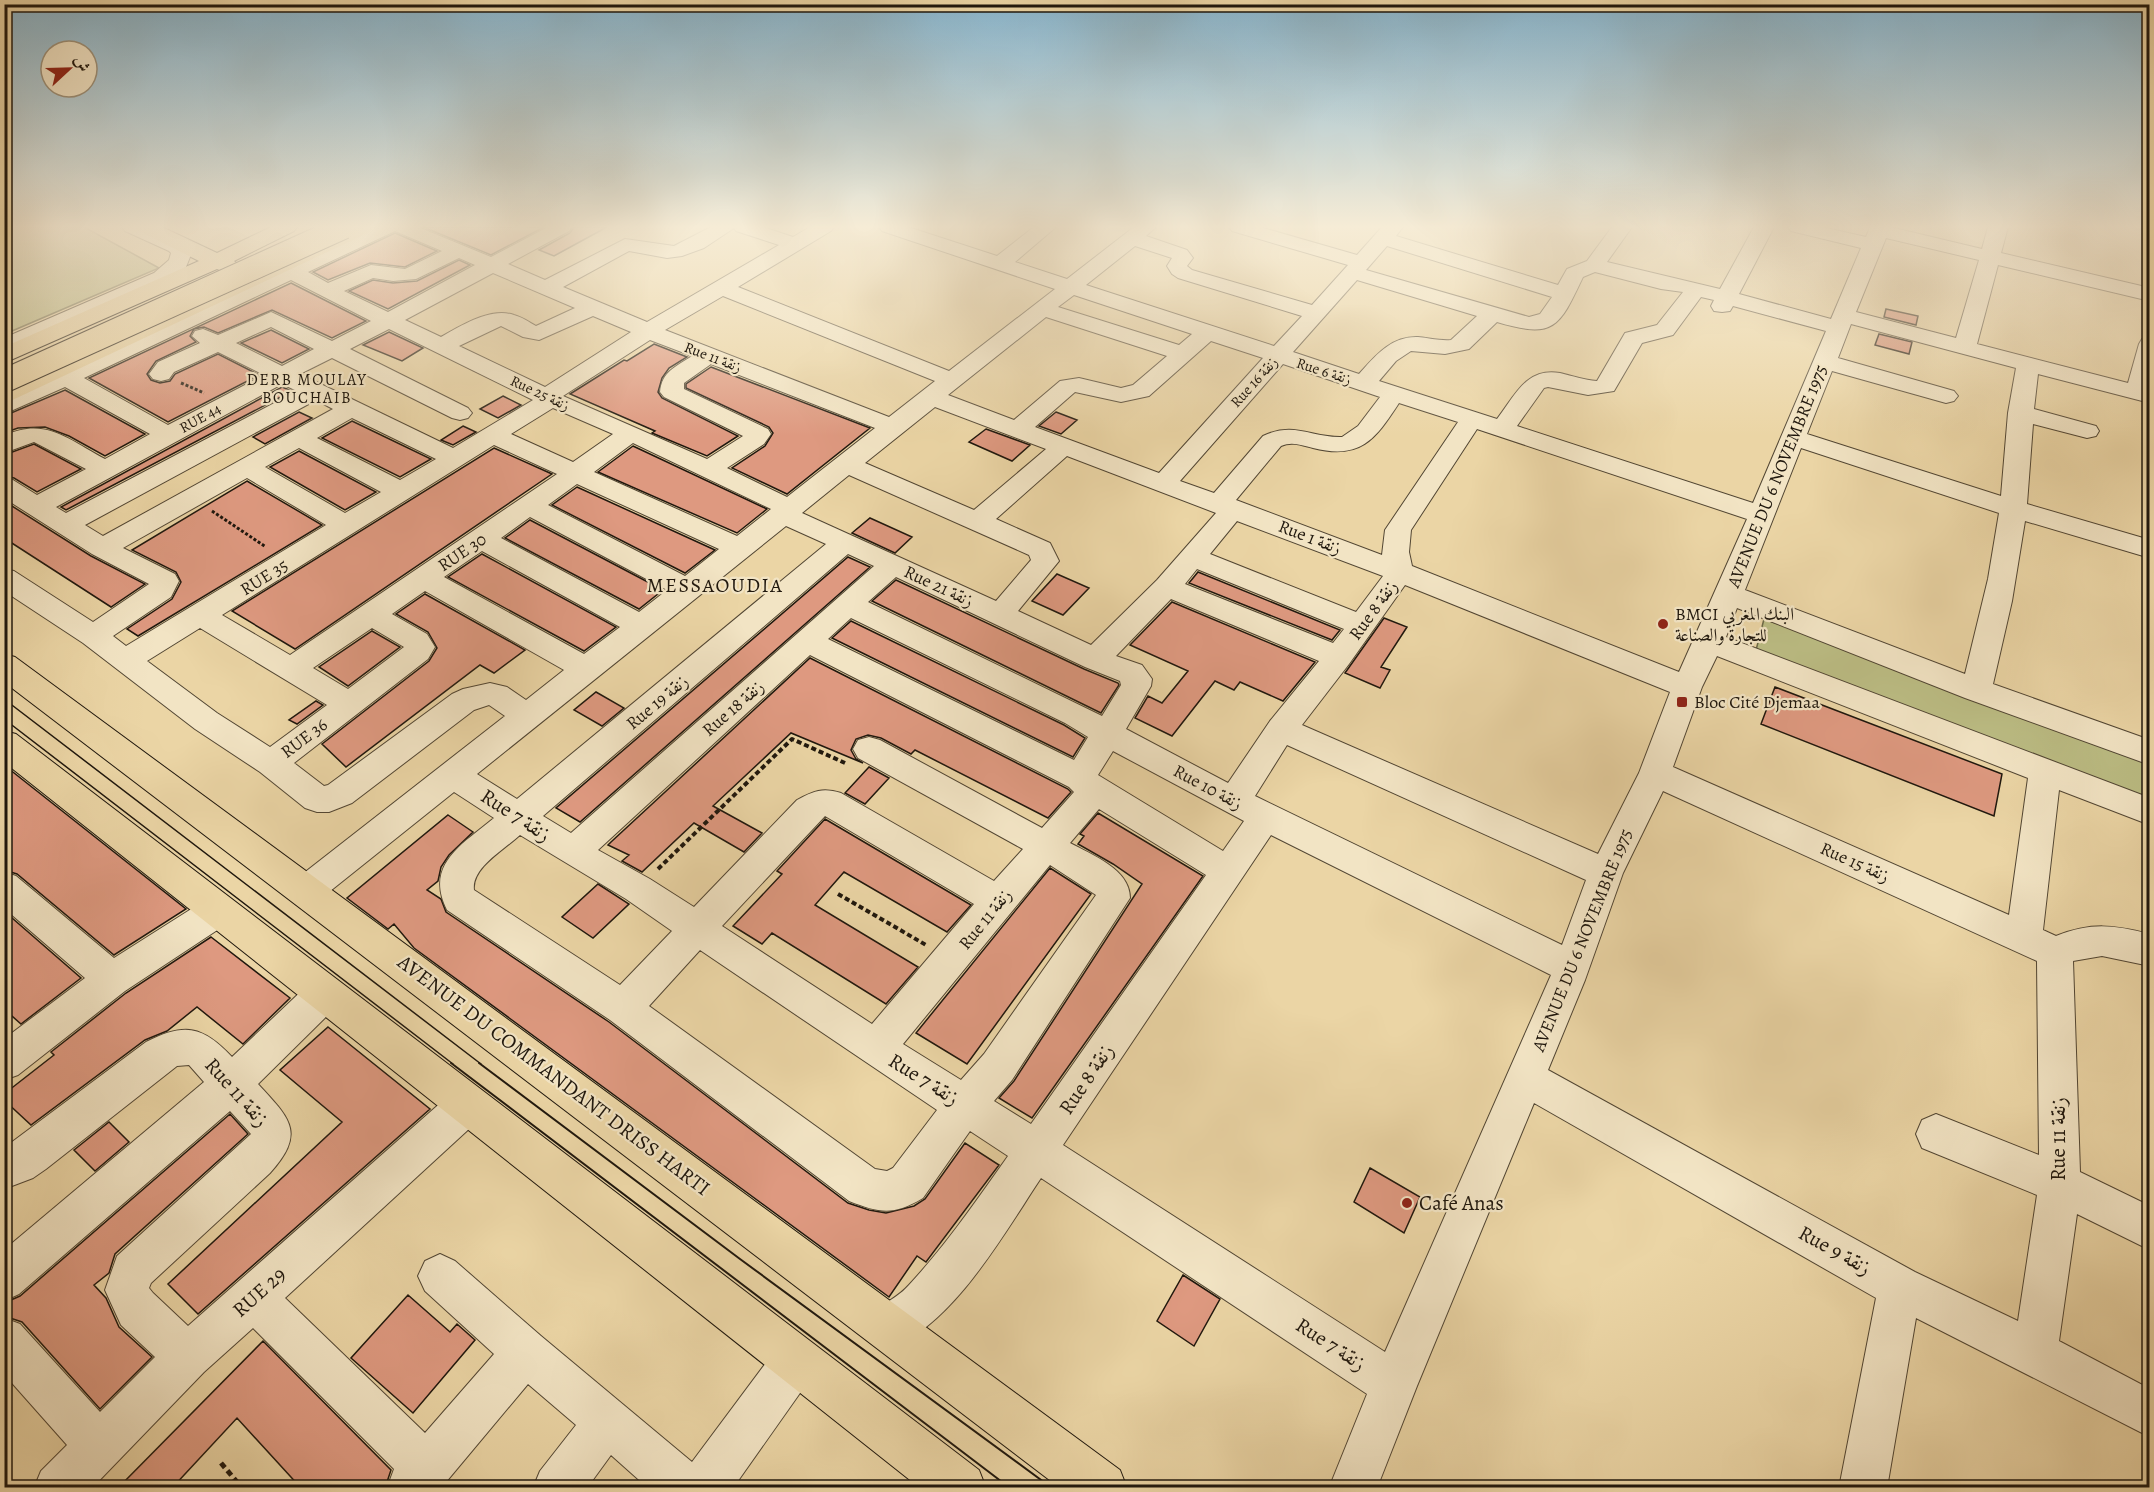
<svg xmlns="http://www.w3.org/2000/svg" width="2154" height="1492" font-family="Alegreya,Amiri,serif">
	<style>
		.green { fill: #bbbc83; stroke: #6d6a48; stroke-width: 1.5 }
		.building { fill: #de9980; stroke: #1f170d; stroke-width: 1.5 }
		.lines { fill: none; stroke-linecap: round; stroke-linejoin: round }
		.minor-casing { stroke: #524633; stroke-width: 2 }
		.major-casing { stroke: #1f170d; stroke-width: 2 }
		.path-far2 { stroke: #1f170d; stroke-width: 3; stroke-dasharray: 3 2; stroke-linecap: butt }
		.path-far1 { stroke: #1f170d; stroke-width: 4; stroke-dasharray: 5 3; stroke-linecap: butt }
		.path { stroke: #1f170d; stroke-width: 5; stroke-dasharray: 6 4; stroke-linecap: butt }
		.minor { fill: #f2e4c4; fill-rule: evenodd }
		.major { fill: #ebd5a5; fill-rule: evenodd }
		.tram-far1 { stroke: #1f170d; stroke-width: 1.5 }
		.tram { stroke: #1f170d; stroke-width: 2 }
		.highway-bridge-casing { stroke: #1f170d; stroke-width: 25; stroke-linecap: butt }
		.highway-bridge { stroke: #ebd5a5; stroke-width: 23 }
		.poi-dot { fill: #8f2418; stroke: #f2e4c4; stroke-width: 2 }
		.labels { text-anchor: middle; stroke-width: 4.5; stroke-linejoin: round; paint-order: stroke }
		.far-street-label { font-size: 15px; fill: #1f170d; stroke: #f2e4c4 }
		.far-neighbourhood-label { font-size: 16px; letter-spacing: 1.5px; fill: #1f170d; stroke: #f2e4c4 }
		.street-label { font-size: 18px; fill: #1f170d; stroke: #f2e4c4 }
		.poi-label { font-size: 18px; fill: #1f170d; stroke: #f2e4c4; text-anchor: start }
		.neighbourhood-label { font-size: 20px; letter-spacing: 1.5px; fill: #1f170d; stroke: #f2e4c4 }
		.near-street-label { font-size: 21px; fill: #1f170d; stroke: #f2e4c4 }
		.near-poi-label { font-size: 21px; fill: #1f170d; stroke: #f2e4c4; text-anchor: start }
	</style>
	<rect width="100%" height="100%" fill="#ebd5a5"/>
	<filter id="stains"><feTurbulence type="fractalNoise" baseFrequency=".00333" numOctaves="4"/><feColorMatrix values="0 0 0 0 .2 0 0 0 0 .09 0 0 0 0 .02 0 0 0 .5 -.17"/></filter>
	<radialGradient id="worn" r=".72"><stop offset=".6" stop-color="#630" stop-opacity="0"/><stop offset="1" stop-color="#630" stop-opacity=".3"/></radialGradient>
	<path class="green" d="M5,227H84L159,268L5,334Z
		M1764,619L2149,758V802L1755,654Z"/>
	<path class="building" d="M423,227H544L491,255Z
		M574,227H607L554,256L539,250L570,233Z
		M395,233L437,251L405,267L370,263L328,280L313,272Z
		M459,260L470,265L388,309L349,291L373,280L393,283L417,281Z
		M291,283L366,321L332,338L272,310L218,333L204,327L194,329L190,336L196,342L156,361L147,374L151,380L160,383L170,381L175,374L218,354L259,375L168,422L89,378Z
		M1886,309L1918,316L1916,325L1884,317Z
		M271,330L309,349L282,363L241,343Z
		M389,332L423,348L402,361L363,345Z
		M1879,334L1912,342L1909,354L1875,345Z
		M654,344L687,357L669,368L662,378L658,392L662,398L738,436L707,456L652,433L655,431L570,394L624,360L627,361Z
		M711,367L870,428L787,494L732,468L765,446L773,433L769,427L686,388V384Z
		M282,387L292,391L66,510L61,507Z
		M65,390L145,434L105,456L69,436L45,427L18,428L4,433V416Z
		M503,396L521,405L498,418L480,409Z
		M299,412L312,418L265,444L253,437Z
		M1056,412L1077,420L1061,434L1039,426Z
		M352,421L431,459L400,477L322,438Z
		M463,426L476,432L453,445L441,440Z
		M986,429L1030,445L1012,461L969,442Z
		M34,444L81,469L37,492L14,478L4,476V455Z
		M633,446L767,509L737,533L598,472Z
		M494,448L552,474L295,649L232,611Z
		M299,451L376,492L345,510L270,467Z
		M247,481L322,525L138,636L127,629L172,599L181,582L176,572L132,550Z
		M577,487L715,550L685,573L552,505Z
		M4,501L91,556L145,584L111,607L4,538Z
		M870,518L912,537L895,553L852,533Z
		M530,520L663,590L639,609L505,538Z
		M482,554L616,627L584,651L448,577Z
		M848,557L870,567L580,822L556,808Z
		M1198,572L1340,630L1332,640L1189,583Z
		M1057,574L1089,588L1063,615L1032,601Z
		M896,580L1084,669L1118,683L1119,685L1101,713L872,601Z
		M425,594L525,650L494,673L480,665L346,767L322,744L429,661L437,648L428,632L396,614Z
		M1172,602L1315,662L1283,701L1240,682L1234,690L1215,681L1172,736L1135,718L1148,696L1162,703L1188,671L1130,645Z
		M1384,618L1407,627L1381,667L1390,670L1380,688L1345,673Z
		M851,621L1064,725L1085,738L1073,757L832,638Z
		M372,631L400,647L348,686L319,667Z
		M810,658L1068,789L1071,792L1048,818L915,750L911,754L881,738L868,735L856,739L851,750L856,759L863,763L791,733L713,806L762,833L744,852L694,823L642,872L622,861L629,855L608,845L611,842Z
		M1775,687L2002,774L1994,816L1761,724Z
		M596,692L624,708L602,726L574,710Z
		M316,701L323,705L297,724L289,720Z
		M4,765L186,909L114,955L17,874L4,870Z
		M869,767L889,778L865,804L845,793Z
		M1098,813L1203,876L1032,1118L999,1098L1014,1081L1142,884L1113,864L1078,844L1084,836L1080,834Z
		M448,815L473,832L449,855L441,867L438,881L427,890L441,899L446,912L609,1022L848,1203L869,1210L886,1213L914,1206L925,1199L965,1143L999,1165L926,1262L917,1256L889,1297L414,948L394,924L388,929L347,898Z
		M825,819L971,905L947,932L844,872L815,905L918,967L886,1004L772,933L762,944L733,926L782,874L777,871Z
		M1050,868L1091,894L967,1064L916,1033Z
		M598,884L629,904L593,938L562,917Z
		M4,911L81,978L21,1024L4,1009Z
		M211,937L290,998L243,1044L197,1007L167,1031L145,1040L31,1125L4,1100V1094L54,1055L51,1052L126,993Z
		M328,1027L430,1109L198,1314L168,1284L342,1122L280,1070Z
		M230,1114L248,1134L115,1254L109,1273L94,1285L106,1298L119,1327L152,1357L100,1409L22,1322L4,1316V1303L20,1296Z
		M109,1122L129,1142L95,1171L74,1150Z
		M1370,1168L1420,1197L1404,1233L1354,1202Z
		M1183,1275L1220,1299L1194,1346L1157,1321Z
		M408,1295L450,1332L457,1324L475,1340L413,1413L351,1358Z
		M263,1341L391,1470L385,1488H301L237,1418L172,1488H118Z"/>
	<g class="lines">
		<defs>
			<path id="minor" d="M122,227C145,226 178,232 192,252L186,267L168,281L4,353V338L154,273L169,260L171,253L169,251L125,231Z
				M371,227H418L491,257L548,227H572L569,231L508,264L545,280L625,239L674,246L711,227H763L793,237L810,227H834L831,231L738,287L949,371L1055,289L882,231L879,227H908L997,256L1034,227H1056L1015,262L1067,279L1134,227H1156L1146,236L1187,250L1193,258L1187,266L1192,270L1312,305L1348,265L1232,231L1229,227H1260L1357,255L1382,227H1403L1396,236L1558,285L1567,269L1587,261L1612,227H1632L1607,262L1720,289L1754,227H1774L1739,294L1831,319L1861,248L1791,231L1788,227H1822L1866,237L1870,227H1890L1982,249L1988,227H2008L2001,253L2150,288V301L1998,265L1977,344L2128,383L2139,344L2142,339L2150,337V403L2038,374L2034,409L2096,426L2099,431L2096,436L2087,438L2033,424L2027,504L2150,540V558L2025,521L2012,601L1993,684L2150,740V765L1965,698L1737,608L1726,637L2150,798V825L2059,790L2043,930L2056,936C2092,922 2113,925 2150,934V966L2102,956L2073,961L2080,1172L2150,1206V1250L2077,1214L2059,1341L2150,1389V1437L1916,1318L1887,1488H1839L1876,1298L1534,1103L1417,1386L1377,1488H1329L1367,1394L1041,1178C1003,1235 955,1322 890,1349L874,1343L868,1327C879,1300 892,1304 909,1285C946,1245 977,1200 1008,1156L970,1131L923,1198C893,1216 880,1213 849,1201L610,1020L447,910C424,864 463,844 494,818L454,792L319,900L307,905L295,900L290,890L295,880L505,716L489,705L474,710L352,803L329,812H317L305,808L260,772L195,729L83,643L4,591V569L14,571L93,622L149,584L92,554L4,498V478L13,480L37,495L86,469L34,442L4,453V436C45,416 69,440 105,459L150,434L65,387L4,414V398ZM734,228L736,231L779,245L647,322L563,287L629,251L667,258L682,256L704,248ZM395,231L442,251L405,269L371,265L328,283L308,272ZM1886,238L1979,260L1956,338L1856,312ZM1135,246L1172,258L1167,266L1172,274L1178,278L1302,316L1274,346L1086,285ZM1387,246L1552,297L1540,314L1529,317L1366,270ZM459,258L475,265L388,312L344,291L373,278L393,281L416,279ZM1595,272L1661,289L1683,292L1657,325L1625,333L1597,381C1584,380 1573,376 1560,373C1526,367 1515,396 1497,419L1379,381L1396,361L1411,351L1445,354L1469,349L1497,322C1554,339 1559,328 1583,277ZM493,273L575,308L536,326C529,322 522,317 514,315C490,307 461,326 441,337L405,320ZM291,280L371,321L332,341L271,312L218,335L203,329L195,331L192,336L200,343L158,362L149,374L153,379L161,381L169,379L174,372L218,352L264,375L168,425L84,378ZM1357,280L1477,316L1451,340C1440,341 1429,338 1418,337C1391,336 1375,356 1359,374L1293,352ZM1074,295L1192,334L1179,345L1058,307ZM723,296L935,381L889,417L665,330ZM1701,297L1714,300L1711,306L1714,311L1722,312L1730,311L1733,306L1826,331L1753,503L1517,426L1544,388L1548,387L1588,395L1614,391L1642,343L1673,335ZM593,316L631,332L545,387L459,346L501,326L523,337L539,340ZM1046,317L1167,356L1133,385L1121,388L1079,378L1060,381L1014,420L948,395ZM1851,324L2016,368L2008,413L2001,496L1807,434L1832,371L1946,403L1954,401L1958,396L1954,391L1838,358ZM271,327L314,349L282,366L236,343ZM389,329L533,400L453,448L300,374L332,358L452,418L460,420L468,418L472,413L468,408L350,349ZM650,340L692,356C676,367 662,371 660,392L664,397L743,436L707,459L563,396ZM1211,341L1263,358L1159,473L1035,427L1075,392L1121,402L1149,396ZM711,364L875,428L787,497L727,468L764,444L771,434L768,429L684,389V383ZM1283,364L1380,397L1358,426L1342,437C1312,438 1294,421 1263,436L1214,493L1180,481ZM282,384L297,391L66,513L56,507ZM316,400L333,409L103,536L85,525ZM1399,403L1458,422L1385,530L1382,555L1236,500L1281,446C1292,441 1301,445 1313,448C1360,460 1375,440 1399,403ZM935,407L1046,449L974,510L865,463ZM553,408L613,434L573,462L511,434ZM352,418L436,459L400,480L317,438ZM1477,429L1747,519L1679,672L1412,566L1409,552L1411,530ZM633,443L771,509L737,536L594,472ZM494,445L557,474L290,655L222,615ZM299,448L381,492L345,513L265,467ZM1801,448L1999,513L1988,579L1965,674L1745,590ZM1067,456L1216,513L1157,580L1091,645L1018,611L1059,561L1050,543L996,519ZM849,475L1029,555L1031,560L996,601L802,513ZM247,478L326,525L126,646L113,636L171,597L179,581L175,574L123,548ZM577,484L719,549L685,576L548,505ZM530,517L667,590L639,612L501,538ZM1237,521L1383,576L1356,612L1210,554ZM786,526L826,544L517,799L477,774ZM482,551L620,627L584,654L444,577ZM848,554L874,566L571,833L543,816ZM1197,569L1344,629L1333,643L1185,584ZM896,577L1085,667L1120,681L1121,685L1102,716L868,602ZM1405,585L1670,692L1639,773L1598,854L1302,725L1349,664ZM425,591L564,670L526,700L507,687L490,683L463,689L452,694L328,785L324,786L294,763L428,659L435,647L427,634L392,614ZM1171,599L1319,661L1270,721L1228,783L1126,729L1151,686L1152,679L1142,665L1116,656ZM851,618L1065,723L1088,737L1074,760L828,639ZM200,628L327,705L270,747L217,713L147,661ZM372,628L404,647L348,689L313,668ZM810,655L1069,787L1074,792L1042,828L880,740L869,737L858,740L853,749L858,758L1023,849L994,881L841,793C823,787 813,791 797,800L694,907L650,879L598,850ZM1717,656L2028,778L2009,915L1673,767L1702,687ZM1287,745L1586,880L1562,945L1255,796ZM1113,751L1244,821L1223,851L1098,775ZM1663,791L2037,961L2039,1155L1936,1114L1922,1120L1916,1134L1922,1148L2037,1195L2018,1321L1915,1272L1548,1070L1585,980L1623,873ZM1099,809L1206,875L1031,1124L994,1101L1012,1080L1130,898C1130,869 1092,855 1070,843ZM825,816L974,904L872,1024L722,926ZM520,835L626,899L672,931L620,985L474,890C471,868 505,849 520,835ZM1271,835L1551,975L1385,1352L1063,1145ZM1050,865L1096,895L984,1054L961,1080L903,1044ZM700,950L937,1110L893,1168L887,1171L875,1169L649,1006Z
				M4,872L16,876L114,958L207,899L219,895L231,899L237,910L231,921L125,991L18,1075L4,1080V1039L85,978L4,908Z
				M325,976L338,981L344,993L338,1005L258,1084C289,1118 307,1132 270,1173L151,1283L149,1288L153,1293L188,1326L454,1091L468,1085L482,1091L488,1104L482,1117L285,1298L425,1433L494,1354L425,1291L418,1276L425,1261L440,1254L455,1261L541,1336L692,1462L780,1344L796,1337L812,1344L819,1360L812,1376L733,1488H648L611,1455L587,1488H533L540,1471L576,1425L528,1384L441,1488H387L394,1469L253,1328L204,1372L92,1488H34L41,1471L67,1445L4,1374V1318L20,1324L100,1412L155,1357L121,1325L105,1290L117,1256L251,1134L230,1111L19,1294L4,1301V1250L204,1082L189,1065L177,1066L46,1169L33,1178L4,1189V1148L146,1042C185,1022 203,1026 232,1057L312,981Z"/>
			<path id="major" d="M136,227H162L217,253L271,227H297L294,231L234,261L242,268L239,273L231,275L217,269L4,363V347L199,261L139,231Z
				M349,227H375L372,231L4,404V387Z
				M4,654L15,657L1120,1470L1127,1488H1060L4,682Z
				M4,731L16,734L979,1470L986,1488H920L4,762Z"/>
		</defs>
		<use href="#minor" class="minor-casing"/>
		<use href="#major" class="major-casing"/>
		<path class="path-far2" d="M181,383L204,393
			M212,511L266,547"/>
		<path class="path-far1" d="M658,869L792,739L845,763
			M838,894L926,945"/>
		<path class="path" d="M221,1463L242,1488"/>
		<use href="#minor" class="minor"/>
		<use href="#major" class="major"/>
		<path class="tram-far1" d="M4,377L332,227
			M4,699L481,1064
			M4,719L453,1064"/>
		<path class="tram" d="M451,1063L1010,1488
			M479,1063L740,1259L1052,1488"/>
		<defs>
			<path id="highway-bridge" d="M4,381L344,227"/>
		</defs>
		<use href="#highway-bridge" class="highway-bridge-casing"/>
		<use href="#highway-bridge" class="highway-bridge"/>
	</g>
	<linearGradient id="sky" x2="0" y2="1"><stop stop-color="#88b6cf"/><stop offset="0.52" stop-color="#f6ecd6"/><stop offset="1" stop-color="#f6ecd6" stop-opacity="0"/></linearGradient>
	<rect width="2154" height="436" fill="url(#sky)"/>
	<g class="poi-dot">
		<circle cx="1663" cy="624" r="6"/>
		<rect x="1676" y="696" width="12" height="12" rx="3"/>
		<circle cx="1407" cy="1203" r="6"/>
	</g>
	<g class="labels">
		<g class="far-street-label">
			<text transform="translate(713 357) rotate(21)" y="5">Rue 11 زنقة</text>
			<text transform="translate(1324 371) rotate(18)" y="5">Rue 6 زنقة</text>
			<text transform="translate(1254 382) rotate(-48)" y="5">Rue 16 زنقة</text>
			<text transform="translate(540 393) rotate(25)" y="5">Rue 25 زنقة</text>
			<text transform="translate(200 418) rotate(-29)" y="5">RUE 44</text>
		</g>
		<g class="far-neighbourhood-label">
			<text x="307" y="385">DERB MOULAY<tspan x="307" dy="18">BOUCHAIB</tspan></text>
		</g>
		<g class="street-label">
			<text transform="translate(1777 476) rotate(-68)" y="6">AVENUE DU 6 NOVEMBRE 1975</text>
			<text transform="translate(1310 537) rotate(21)" y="6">Rue 1 زنقة</text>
			<text transform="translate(462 552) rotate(-34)" y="6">RUE 30</text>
			<text transform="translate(264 577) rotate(-32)" y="6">RUE 35</text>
			<text transform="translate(939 586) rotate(25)" y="6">Rue 21 زنقة</text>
			<text transform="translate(1373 610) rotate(-54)" y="6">Rue 8 زنقة</text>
			<text transform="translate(657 702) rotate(-40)" y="6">Rue 19 زنقة</text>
			<text transform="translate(733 708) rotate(-41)" y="6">Rue 18 زنقة</text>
			<text transform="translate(304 738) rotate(-37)" y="6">RUE 36</text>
			<text transform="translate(1208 787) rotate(28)" y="6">Rue 10 زنقة</text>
			<text transform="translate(1855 862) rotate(24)" y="6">Rue 15 زنقة</text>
			<text transform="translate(985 919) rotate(-51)" y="6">Rue 11 زنقة</text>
			<text transform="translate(1582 940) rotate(-68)" y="6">AVENUE DU 6 NOVEMBRE 1975</text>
		</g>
		<g class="poi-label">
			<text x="1675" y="620">BMCI البنك المغربي<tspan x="1675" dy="21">للتجارة والصناعة</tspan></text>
			<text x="1694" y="708">Bloc Cité Djemaa</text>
		</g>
		<g class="neighbourhood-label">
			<text x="715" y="592">MESSAOUDIA</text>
		</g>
		<g class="near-street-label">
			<text transform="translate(516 815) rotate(33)" y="7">Rue 7 زنقة</text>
			<text transform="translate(554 1075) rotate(37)" y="7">AVENUE DU COMMANDANT DRISS HARTI</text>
			<text transform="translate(924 1079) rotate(32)" y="7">Rue 7 زنقة</text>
			<text transform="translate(1086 1079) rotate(-56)" y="7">Rue 8 زنقة</text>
			<text transform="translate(237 1092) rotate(48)" y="7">Rue 11 زنقة</text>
			<text transform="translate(2058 1139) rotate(-90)" y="7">Rue 11 زنقة</text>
			<text transform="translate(1835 1250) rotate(29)" y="7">Rue 9 زنقة</text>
			<text transform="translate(259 1292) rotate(-42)" y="7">RUE 29</text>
			<text transform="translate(1331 1344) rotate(33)" y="7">Rue 7 زنقة</text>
		</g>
		<g class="near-poi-label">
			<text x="1419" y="1210">Café Anas</text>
		</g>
	</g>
	<rect width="2154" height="1492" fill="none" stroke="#ebd5a5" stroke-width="24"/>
	<rect x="6" y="6" width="2142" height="1480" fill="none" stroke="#1f170d" stroke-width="3"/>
	<rect x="12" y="12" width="2130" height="1468" fill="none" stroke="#1f170d" stroke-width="1.5"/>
	<g transform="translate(69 69) rotate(68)"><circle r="28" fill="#f2e4c4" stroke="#9e927b" stroke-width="1.5"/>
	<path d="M0-4.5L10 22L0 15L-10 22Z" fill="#8f2418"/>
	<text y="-9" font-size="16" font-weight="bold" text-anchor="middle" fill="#1f170d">ش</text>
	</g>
	<rect width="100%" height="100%" filter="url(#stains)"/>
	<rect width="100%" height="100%" fill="url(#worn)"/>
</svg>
